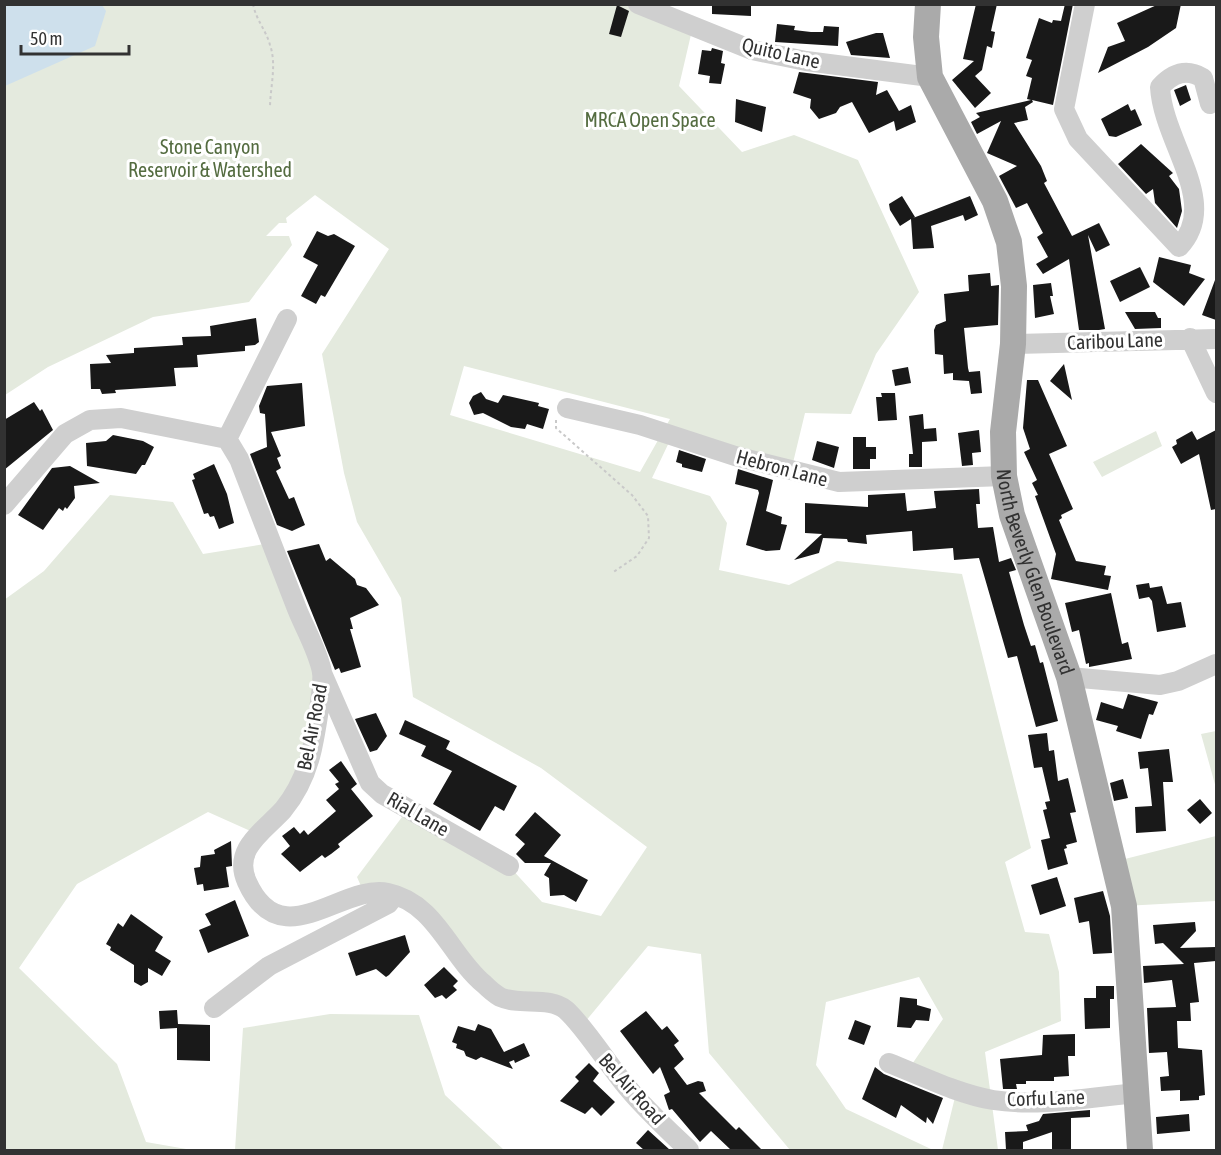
<svg xmlns="http://www.w3.org/2000/svg" width="1221" height="1155" font-family="'Asap Condensed',sans-serif">
	<style>
		.green { fill: #e4eade; fill-rule: evenodd }
		.water { fill: #cee0ec }
		.building { fill: #191919 }
		.lines { fill: none; stroke-linecap: round; stroke-linejoin: round }
		.path { stroke: #c9c9c9; stroke-width: 2; stroke-dasharray: 3 3; stroke-linecap: butt }
		.minor { stroke: #cfcfcf; stroke-width: 20 }
		.major { stroke: #aaa; stroke-width: 26 }
		.labels { text-anchor: middle; stroke-width: 6; stroke-linejoin: round; paint-order: stroke }
		.street-label { font-size: 20px; fill: #323232; stroke: #fff }
		.park-label { font-size: 20px; fill: #546c40; stroke: #fff }
	</style>
	<rect width="100%" height="100%" fill="#fff"/>
	<path class="green" d="M5,5H664L693,26L679,86L742,152L794,135L858,160L919,292L876,354L851,414L805,413L791,471L673,434L652,478L710,496L727,523L719,570L789,585L837,561L962,574L1031,848L1005,862L1025,932L1049,934L1059,972L1061,1021L985,1052L998,1150H942L957,1089L908,1070L943,1019L919,977L826,1002L816,1065L846,1109L933,1150H790L709,1053L701,954L648,946L580,1028L564,1008L500,997L421,908L364,893L357,877L408,809L509,866L542,902L601,916L647,847L541,768L413,697L401,598L357,522L344,473L322,354L389,249L315,195L286,218L287,223H279L266,236H289L292,245L249,302L153,317L48,367L5,395L4,86L22,77ZM464,366L670,419L640,472L450,415Z
		M1156,431L1162,446L1102,477L1093,462Z
		M110,495L173,502L203,554L271,543L322,673L302,780L257,834L208,812L77,884L19,968L117,1064L146,1142L192,1150H5L4,600L44,571Z
		M1216,731V788L1201,734Z
		M1216,836V901L1124,906L1113,862Z
		M330,1014L419,1015L445,1095L504,1150H235L243,1028Z"/>
	<path class="water" d="M4,5H102L106,11L95,46L5,86Z"/>
	<path class="building" d="M712,4H751V16L712,14Z
		M976,4H997L991,31L995,32L992,48L987,46L982,70L975,76L991,93L975,108L952,80L974,61L963,59Z
		M1065,4H1073L1053,105L1032,100L1033,102L1025,107L1028,120L1014,123L1041,166L1047,181L1044,183L1072,236L1099,223L1110,245L1096,252L1088,235L1105,329L1099,330H1079L1069,259L1043,274L1036,264L1048,257L1037,237L1043,233L1027,203L1016,208L999,176L1017,166L987,153L1001,121L977,134L971,122L980,117L976,113L1031,100L1027,99L1032,78L1026,76L1032,60L1026,58L1039,18L1052,23L1053,20L1061,21Z
		M1159,4H1181L1176,28L1148,47L1098,73L1108,47L1125,41L1117,23Z
		M617,5L629,11L621,37L609,34Z
		M777,24L795,26L794,30L811,32H823L824,26L839,27L838,46L775,42Z
		M876,33H883L890,58L851,55L846,42Z
		M712,48L723,51L721,63L725,64L721,84L709,83L710,76L698,74L702,50L711,51Z
		M799,72L878,82L876,95L887,90L899,111L911,105L916,122L896,131L894,121L869,133L852,102L840,107L836,113L819,119L810,108L811,99L793,93Z
		M1186,85L1191,100L1180,106L1174,90Z
		M736,99L766,107L762,132L735,122Z
		M1128,104L1131,111L1135,109L1142,125L1116,137L1109,136L1101,119Z
		M1141,144L1173,173L1169,176L1179,189L1182,211L1177,228L1155,203L1153,189L1146,194L1118,164Z
		M902,196L915,217L913,218L970,196L978,215L965,221L963,215L931,226L934,248L913,249L911,219L900,226L890,210L889,204Z
		M317,231L328,236L334,234L355,246L325,297L321,295L316,304L301,296L318,265L303,257Z
		M1159,257L1191,265L1189,273L1205,279L1184,306L1153,282Z
		M1140,267L1150,287L1120,302L1110,281Z
		M990,273L991,286L999,285L998,325L964,328L968,368L969,372L980,371L982,393L971,394L969,381L953,380V373L944,374L943,355L935,354L934,330L936,325L946,321L944,294L969,291L968,275Z
		M1215,280H1216V320L1202,315Z
		M1051,283L1053,296H1050L1054,314L1035,318L1033,285Z
		M1125,312H1155L1158,318H1161V328L1135,329Z
		M256,318L259,342L255,345L245,346V351L197,355L198,367L174,368L176,386L115,390L116,393L102,394L100,389H91L90,364L111,363L106,355L134,353V348L183,345L182,337L211,336L210,326Z
		M1064,364L1072,400L1050,381Z
		M908,367L911,383L895,386L892,370Z
		M1027,380H1038L1067,446L1049,454L1073,509L1061,515L1062,518L1059,520L1076,561L1106,566L1104,575L1111,576L1108,590L1051,579L1056,554L1035,496L1038,495L1032,483L1037,480L1024,452L1030,449L1023,428Z
		M302,383L305,426L271,432L281,456L277,458L281,468L276,471L289,499L294,497L305,525L292,531L277,525L250,454L267,447L265,414L260,413L259,406L267,386Z
		M481,392L486,399L498,403L503,395L539,403L538,406L549,409L543,429L527,424L525,429L511,427L483,413L474,415L469,403L473,396Z
		M881,393H895L897,420L878,421L876,397H882Z
		M34,402L40,411L42,409L53,430L4,470V420Z
		M923,414L924,429L936,428L937,441L922,442V467H909V454H913L909,416Z
		M979,430L981,452L972,453L973,465L962,466L958,433Z
		M1216,430V509L1211,510L1199,454L1181,464L1172,447L1177,444L1176,440L1192,431L1197,440Z
		M113,435L143,441L154,447L145,465H142L136,474L87,466L86,443L106,441Z
		M853,437H866V447H876V459H870V469H853Z
		M817,441L839,447L834,468L812,460Z
		M679,450L706,459L702,472L682,467V464L676,462Z
		M214,464L227,494L234,523L219,529L214,516L210,517L208,513L204,514L192,480L195,479L193,474Z
		M70,466L100,483L74,486L75,498L67,509L65,507L63,511L59,508L43,530L18,515L52,468Z
		M738,469L773,480L766,511L782,517L781,524L787,525L780,550L766,551L746,545L759,493L758,490L735,484Z
		M979,489L980,504H976L978,528L993,527L999,562L1011,558L1016,570L1009,572L1024,625L1031,646L1035,645L1040,663L1043,662L1058,721L1036,727L1017,656L1008,658L979,558L954,560L953,548L913,551L912,531L866,535L867,544L848,542L847,539L823,538L819,553L794,560L822,534L805,533V503L868,507V495L905,493L907,511L936,508L934,491Z
		M319,544L326,561L330,558L355,579L357,585L366,588L379,605L350,618L353,629H350L361,667L341,673L339,668L335,670L287,551Z
		M1149,583L1150,588L1162,586L1167,604L1181,602L1186,627L1157,632L1152,601L1149,597L1139,599L1136,585Z
		M1111,593L1122,644L1128,642L1132,659L1089,667V663L1086,664L1079,630L1072,632L1065,603Z
		M1128,694L1158,702L1153,715L1149,714L1141,739L1116,731L1118,726L1096,720L1101,702L1123,709Z
		M376,713L387,736L377,750L370,752L355,719Z
		M405,720L450,741L446,749L517,786L504,811L495,806L480,831L433,804L452,771L421,756L426,746L399,734Z
		M1047,733L1049,751L1054,750L1058,781L1068,778L1076,812L1070,813L1077,842L1066,845L1067,848L1064,849L1068,864L1048,870L1041,840L1050,838L1043,810L1047,809L1045,802L1050,801L1042,767L1034,768L1028,735Z
		M1169,749L1173,782H1163L1166,831L1136,833L1135,807L1152,806L1148,768L1140,769L1138,752Z
		M341,761L357,784L351,789L373,816L338,844L340,847L331,854L325,858L322,855L300,872L281,854L290,846L282,836L294,827L300,834L304,830L308,835L336,811L326,800L339,789L335,784L339,782L329,770Z
		M1123,779L1128,798L1114,801L1110,783Z
		M1200,799L1212,813L1200,824L1187,810Z
		M535,812L561,835L544,856L588,880L576,902L564,895L550,896L549,878L544,875L551,863H525L516,854L525,844L515,835Z
		M231,841L232,866L226,867L229,887L204,891L203,884L197,885L194,868L200,867L201,856L215,854L214,850Z
		M1057,877L1066,906L1040,915L1031,885Z
		M1103,891L1110,916L1112,953L1093,954L1089,921L1079,923L1074,898Z
		M235,900L249,936L208,953L199,930L211,925L205,914Z
		M131,914L163,937L155,951L171,961L162,976L148,968V982L141,986L134,982V965L110,950L111,947L106,944L118,923L123,927Z
		M1195,922L1196,931L1180,948L1216,947V961L1194,963L1199,1002L1190,1003L1191,1021H1177L1178,1048L1202,1050L1205,1095L1199,1096V1100L1180,1101V1090L1161,1091L1160,1077L1169,1076L1167,1052L1149,1053L1147,1008L1176,1007L1172,980L1144,983L1143,966L1184,964L1163,943L1155,944L1153,925Z
		M405,935L410,952L389,975L386,977L376,969L356,976L348,953Z
		M444,967L458,981L453,986L457,990L446,999L442,995L435,998L424,985Z
		M1096,986H1114V999H1110V1028L1085,1029L1084,998H1096Z
		M900,997L917,999V1005L931,1009L929,1021L916,1020L911,1028L897,1027Z
		M177,1010L178,1024L210,1025V1061L177,1060V1028L160,1029L159,1011Z
		M646,1011L662,1030L667,1026L679,1041L674,1045L684,1059L674,1068L687,1085L698,1081L703,1082L706,1091L699,1093L736,1130L739,1127L762,1150H731L711,1131L700,1142L672,1109L669,1110L664,1095L670,1092L660,1067L653,1074L620,1031Z
		M855,1020L871,1026L864,1045L848,1039Z
		M478,1024L491,1029L504,1052L524,1043L530,1056L515,1063L514,1060L509,1062L513,1069L481,1057L476,1060L466,1056L464,1051L456,1048L457,1044L452,1042L458,1026L475,1031Z
		M1075,1034V1056H1068L1069,1076L1054,1077V1081H1026V1084H1016L1017,1089H1003L1000,1059L1042,1055L1043,1035Z
		M589,1063L599,1073L593,1081L615,1102L601,1116L592,1107L585,1114L560,1101L579,1081L575,1077Z
		M875,1067L884,1074L943,1098L933,1124L927,1117L926,1123L901,1105L896,1118L862,1099Z
		M1090,1110V1117L1071,1118V1150H1052V1132L1023,1142V1150H1006L1005,1132L1028,1131L1026,1125L1039,1121L1043,1114Z
		M1189,1114L1190,1131L1157,1134L1156,1117Z
		M648,1130L670,1150H644L636,1143Z"/>
	<g class="lines">
		<path class="path" d="M253,4C256,20 266,30 270,45C277,65 270,88 270,108
			M556,420V428L632,495L648,516L649,538L637,556L612,573"/>
		<path class="minor" d="M638,4L752,50L806,61L930,77
			M1085,4L1064,109L1078,139L1179,247C1221,203 1163,143 1160,87C1173,73 1186,68 1203,78L1210,104
			M1190,338L1216,393
			M1013,344L1216,339
			M567,408L640,425L735,456L839,482L1004,476
			M227,439L287,319
			M4,505L65,434L90,420L121,418L227,439L239,459C258,509 278,559 297,609C305,629 318,651 322,672C324,685 315,735 312,749C307,771 297,793 283,810C264,831 232,849 247,882C281,958 342,883 388,893C436,903 450,956 484,984C488,988 495,994 500,997C520,1006 549,996 566,1010C585,1027 609,1066 627,1087C646,1110 668,1130 689,1150
			M322,673L370,783L382,794L509,866
			M1069,677L1160,685L1178,681L1216,664
			M214,1008L269,966L388,904L395,895
			M889,1063C922,1076 958,1094 993,1100C1039,1107 1091,1097 1137,1093"/>
		<path class="major" id="s1" d="M928,4L926,37L930,77L995,201L1009,242L1014,286L1013,344L1003,432L1004,476L1012,515L1069,677L1124,906L1140,1150"/>
	</g>
	<g class="labels">
		<g class="street-label">
			<text transform="translate(781 53) rotate(13)" y="7">Quito Lane</text>
			<text transform="translate(1115 341) rotate(-2)" y="7">Caribou Lane</text>
			<text transform="translate(782 468) rotate(15)" y="7">Hebron Lane</text>
			<text dy="7" stroke="none"><textPath href="#s1" startOffset="592">North Beverly Glen Boulevard</textPath></text>
			<text transform="translate(312 727) rotate(-79)" y="7">Bel Air Road</text>
			<text transform="translate(418 814) rotate(30)" y="7">Rial Lane</text>
			<text transform="translate(632 1089) rotate(48)" y="7">Bel Air Road</text>
			<text transform="translate(1046 1098) rotate(-2)" y="7">Corfu Lane</text>
		</g>
		<g class="park-label">
			<text x="650" y="127">MRCA Open Space</text>
			<text x="210" y="154">Stone Canyon<tspan x="210" dy="23">Reservoir &amp; Watershed</tspan></text>
		</g>
	</g>
	<rect width="1221" height="1155" fill="none" stroke="#323232" stroke-width="12"/>
	<path d="M21 45v9h108v-9" fill="none" stroke="#323232" stroke-width="3"/>
	<text x="30" y="45" font-size="18" fill="#323232" stroke="#ffffff" stroke-width="4.5" paint-order="stroke">50 m</text>
</svg>
